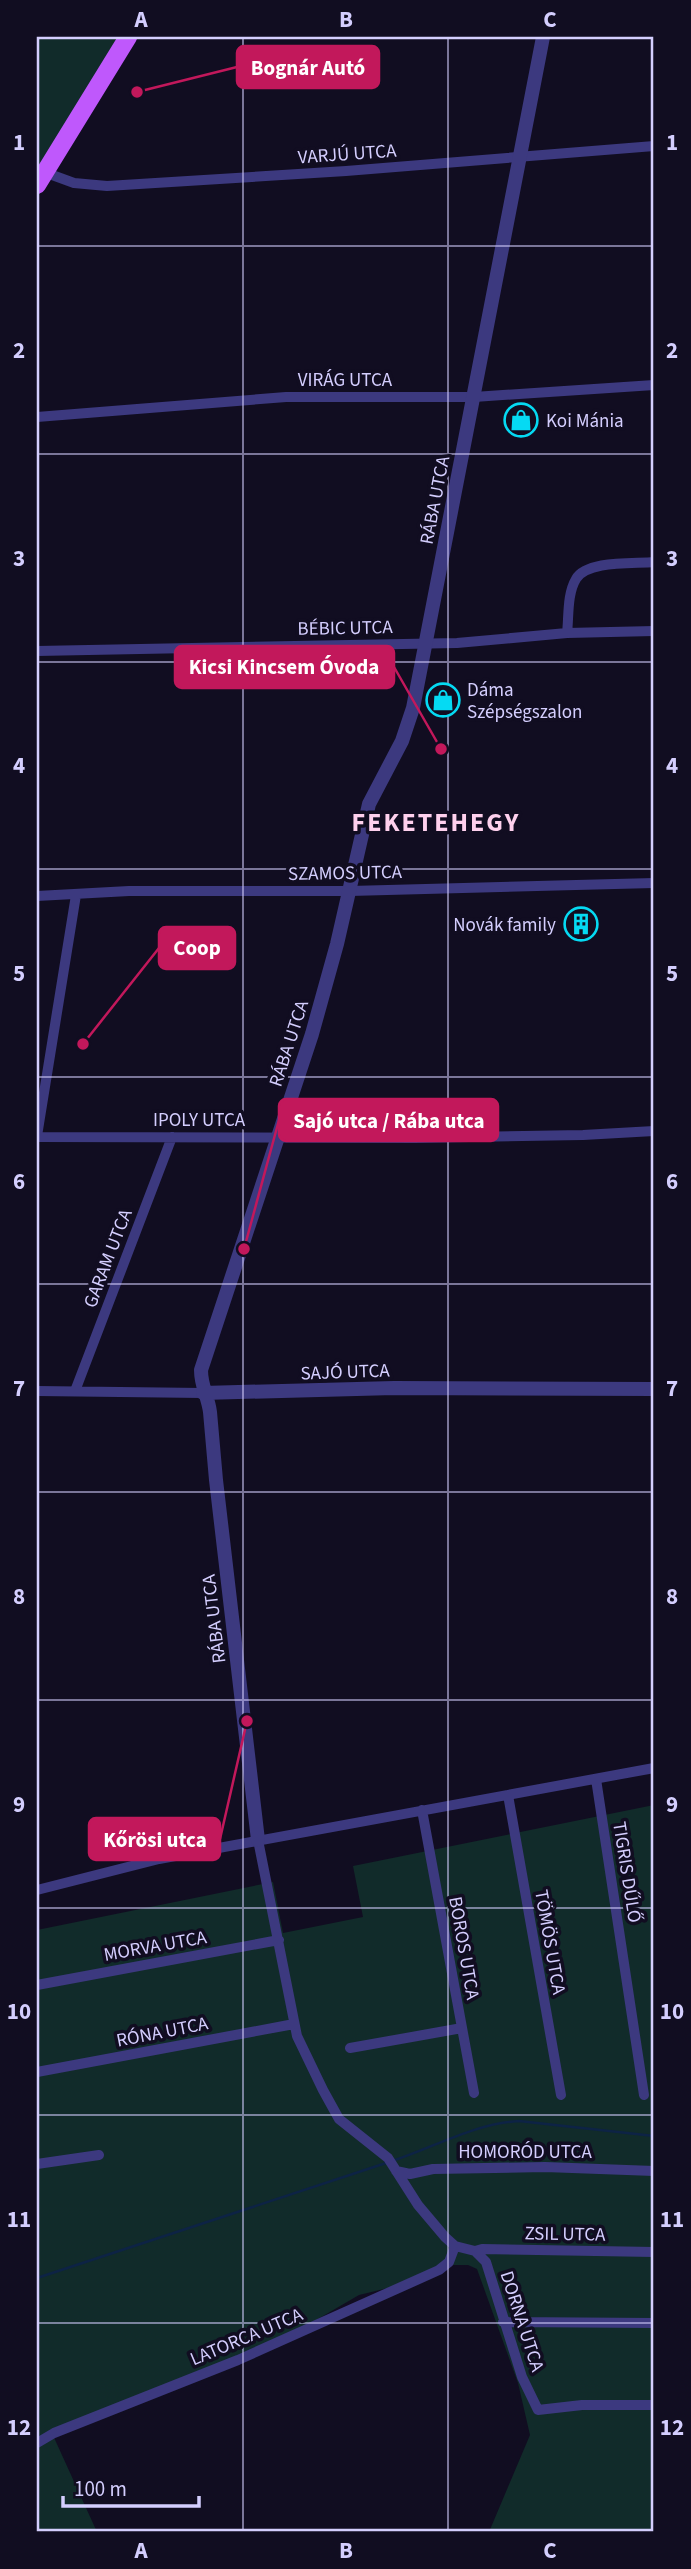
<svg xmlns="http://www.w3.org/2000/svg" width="691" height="2569" font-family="'Source Sans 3',sans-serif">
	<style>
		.green { fill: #112b2a }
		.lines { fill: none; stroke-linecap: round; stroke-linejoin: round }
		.stream { stroke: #0d2345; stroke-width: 2.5 }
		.minor { stroke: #3c397f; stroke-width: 10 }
		.tertiary { stroke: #3c397f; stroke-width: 14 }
		.primary { stroke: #bf58fc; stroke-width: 18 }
		.grid { fill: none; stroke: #d4cefe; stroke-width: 2; stroke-opacity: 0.55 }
		.labels { text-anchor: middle; stroke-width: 7; stroke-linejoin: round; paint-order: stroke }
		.street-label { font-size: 19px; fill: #d4cefe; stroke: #110d21 }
		.poi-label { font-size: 19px; fill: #d4cefe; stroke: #110d21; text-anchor: start }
		.district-label { font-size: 26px; font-weight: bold; letter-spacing: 2px; fill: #fed0ed; stroke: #110d21 }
		.leader { fill: none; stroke: #c2185b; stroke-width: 2.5 }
		.callout-dot { fill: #c2185b; stroke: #110d21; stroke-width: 2.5 }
		.callout { fill: #c2185b; stroke: #c2185b; stroke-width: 2.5 }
		.callout-label { font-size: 21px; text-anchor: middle; font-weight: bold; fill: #fff }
		.neatline { fill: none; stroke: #d4cefe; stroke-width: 2.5 }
		.grid-label { font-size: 23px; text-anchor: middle; font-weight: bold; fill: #d4cefe }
	</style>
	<rect width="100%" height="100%" fill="#110d21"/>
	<path class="green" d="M37,37H128L37,185Z
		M654,1805V2532H489L530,2435L518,2383L477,2269L468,2265H452L396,2286L359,2295L292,2334L51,2431L97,2532H37V1930L273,1882L283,1933L363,1917L353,1866Z"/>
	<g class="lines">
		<path class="stream" d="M392,2161C435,2147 473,2124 519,2121L654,2136
			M37,2278L386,2163"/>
		<path class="minor" d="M44,172L74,183L107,186L346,171L654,146
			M37,417L286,397H474L654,385
			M567,633C569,616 567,594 576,579C587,560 634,564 654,562
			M37,651L457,643L567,633L654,631
			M37,896L129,891H350L654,883
			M37,1136L76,895
			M37,1137L415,1138L583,1135L654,1131
			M37,1391L203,1393
			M75,1391L172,1137
			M596,1779L644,2095
			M508,1795L561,2095
			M422,1810L474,2093
			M258,1840L297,2036L323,2090L339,2119L388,2158L418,2205L445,2237L455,2246L475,2251L486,2262L522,2377L538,2410L582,2405H654
			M37,1890L159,1859L654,1768
			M37,1985L279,1940
			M350,2048L462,2028
			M37,2072L294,2024
			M37,2164L99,2155
			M396,2171L410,2174L433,2169L545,2167L654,2171
			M475,2251L482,2249L654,2252
			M503,2322L654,2323
			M37,2443L54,2433L238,2360L439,2270L449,2262L455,2246"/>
		<path class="tertiary" d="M203,1393L394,1388L654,1389
			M258,1840L216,1480L210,1412C208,1396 201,1387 201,1370L312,1034L337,944L369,804L402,741L413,708L543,37"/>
		<path class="primary" d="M37,185L128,37"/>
	</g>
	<path class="grid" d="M243,37V2532M448,37V2532M37,246H654M37,454H654M37,662H654M37,869H654M37,1077H654M37,1284H654M37,1492H654M37,1700H654M37,1908H654M37,2115H654M37,2323H654"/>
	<defs>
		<symbol id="shop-ring" viewBox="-11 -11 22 22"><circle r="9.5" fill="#110d21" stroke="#05daf3" stroke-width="1.5"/><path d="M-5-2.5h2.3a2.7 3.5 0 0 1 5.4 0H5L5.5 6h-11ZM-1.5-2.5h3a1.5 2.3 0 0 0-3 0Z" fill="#05daf3"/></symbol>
		<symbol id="building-ring" viewBox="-11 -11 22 22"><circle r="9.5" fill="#110d21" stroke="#05daf3" stroke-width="1.5"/><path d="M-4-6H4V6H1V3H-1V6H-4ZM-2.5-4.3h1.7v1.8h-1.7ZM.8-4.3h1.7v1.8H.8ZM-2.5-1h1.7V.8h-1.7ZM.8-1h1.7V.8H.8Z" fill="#05daf3"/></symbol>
	</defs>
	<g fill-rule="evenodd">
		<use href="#shop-ring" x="502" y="401" width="38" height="38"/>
		<use href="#shop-ring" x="424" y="681" width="38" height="38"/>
		<use href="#building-ring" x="562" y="905" width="38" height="38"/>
	</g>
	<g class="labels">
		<g class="street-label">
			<text transform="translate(347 153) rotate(-4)" y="7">VARJÚ UTCA</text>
			<text x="345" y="386">VIRÁG UTCA</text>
			<text transform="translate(434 500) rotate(-79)" y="7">RÁBA UTCA</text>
			<text transform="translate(345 627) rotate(-1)" y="7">BÉBIC UTCA</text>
			<text transform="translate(345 872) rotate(-1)" y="7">SZAMOS UTCA</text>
			<text transform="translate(288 1043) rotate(-72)" y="7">RÁBA UTCA</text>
			<text x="199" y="1126">IPOLY UTCA</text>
			<text transform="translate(107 1258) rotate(-69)" y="7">GARAM UTCA</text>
			<text transform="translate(345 1371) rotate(-2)" y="7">SAJÓ UTCA</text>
			<text transform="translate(213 1619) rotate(-97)" y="7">RÁBA UTCA</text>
			<text transform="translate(628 1872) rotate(81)" y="7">TIGRIS DŰLŐ</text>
			<text transform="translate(551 1942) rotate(80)" y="7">TÖMÖS UTCA</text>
			<text transform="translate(155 1945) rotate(-10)" y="7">MORVA UTCA</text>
			<text transform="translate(465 1948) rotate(80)" y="7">BOROS UTCA</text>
			<text transform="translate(162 2031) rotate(-11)" y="7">RÓNA UTCA</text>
			<text x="525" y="2158">HOMORÓD UTCA</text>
			<text transform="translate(565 2233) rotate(1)" y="7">ZSIL UTCA</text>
			<text transform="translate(523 2321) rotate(72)" y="7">DORNA UTCA</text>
			<text transform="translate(246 2336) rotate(-23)" y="7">LATORCA UTCA</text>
		</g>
		<g class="poi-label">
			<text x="546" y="427">Koi Mánia</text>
			<text x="467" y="696">Dáma<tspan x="467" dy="22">Szépségszalon</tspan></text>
			<text x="556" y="931" text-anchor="end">Novák family</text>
		</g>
		<g class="district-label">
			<text x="436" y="831">FEKETEHEGY</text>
		</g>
	</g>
	<path class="leader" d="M137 92L237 67M441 749L394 667M83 1044L159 948M244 1249L279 1120M247 1721L220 1839"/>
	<g class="callout-dot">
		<circle cx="137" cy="92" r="7"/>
		<circle cx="441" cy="749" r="7"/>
		<circle cx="83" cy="1044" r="7"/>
		<circle cx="244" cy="1249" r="7"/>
		<circle cx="247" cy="1721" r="7"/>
	</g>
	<g class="callout">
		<rect x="237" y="46" width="142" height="42" rx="7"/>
		<rect x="175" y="646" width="219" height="42" rx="7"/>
		<rect x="159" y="927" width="76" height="42" rx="7"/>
		<rect x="279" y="1099" width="219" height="42" rx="7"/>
		<rect x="89" y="1818" width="131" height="42" rx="7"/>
	</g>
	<g class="callout-label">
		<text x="308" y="75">Bognár Autó</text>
		<text x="284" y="674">Kicsi Kincsem Óvoda</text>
		<text x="197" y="955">Coop</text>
		<text x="389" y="1128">Sajó utca / Rába utca</text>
		<text x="155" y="1847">Kőrösi utca</text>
	</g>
	<rect width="691" height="2569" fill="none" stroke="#110d21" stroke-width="77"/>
	<path d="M63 2496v10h136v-10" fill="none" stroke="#d4cefe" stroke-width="3.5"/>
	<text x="74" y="2496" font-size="21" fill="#d4cefe" stroke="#110d21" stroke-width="5" paint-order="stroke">100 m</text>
	<rect x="38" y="38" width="614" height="2492" class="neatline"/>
	<g class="grid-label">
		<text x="141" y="27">A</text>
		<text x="346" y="27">B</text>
		<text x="550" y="27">C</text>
		<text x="19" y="150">1</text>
		<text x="672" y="150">1</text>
		<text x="19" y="358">2</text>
		<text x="672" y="358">2</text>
		<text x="19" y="566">3</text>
		<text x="672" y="566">3</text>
		<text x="19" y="773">4</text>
		<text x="672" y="773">4</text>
		<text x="19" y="981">5</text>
		<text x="672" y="981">5</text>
		<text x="19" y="1189">6</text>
		<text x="672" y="1189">6</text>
		<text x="19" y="1396">7</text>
		<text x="672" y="1396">7</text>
		<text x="19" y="1604">8</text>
		<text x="672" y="1604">8</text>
		<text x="19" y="1812">9</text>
		<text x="672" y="1812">9</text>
		<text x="19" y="2019">10</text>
		<text x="672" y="2019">10</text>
		<text x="19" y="2227">11</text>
		<text x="672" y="2227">11</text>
		<text x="19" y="2435">12</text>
		<text x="672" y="2435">12</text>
		<text x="141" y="2558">A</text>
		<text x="346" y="2558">B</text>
		<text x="550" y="2558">C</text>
	</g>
</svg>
